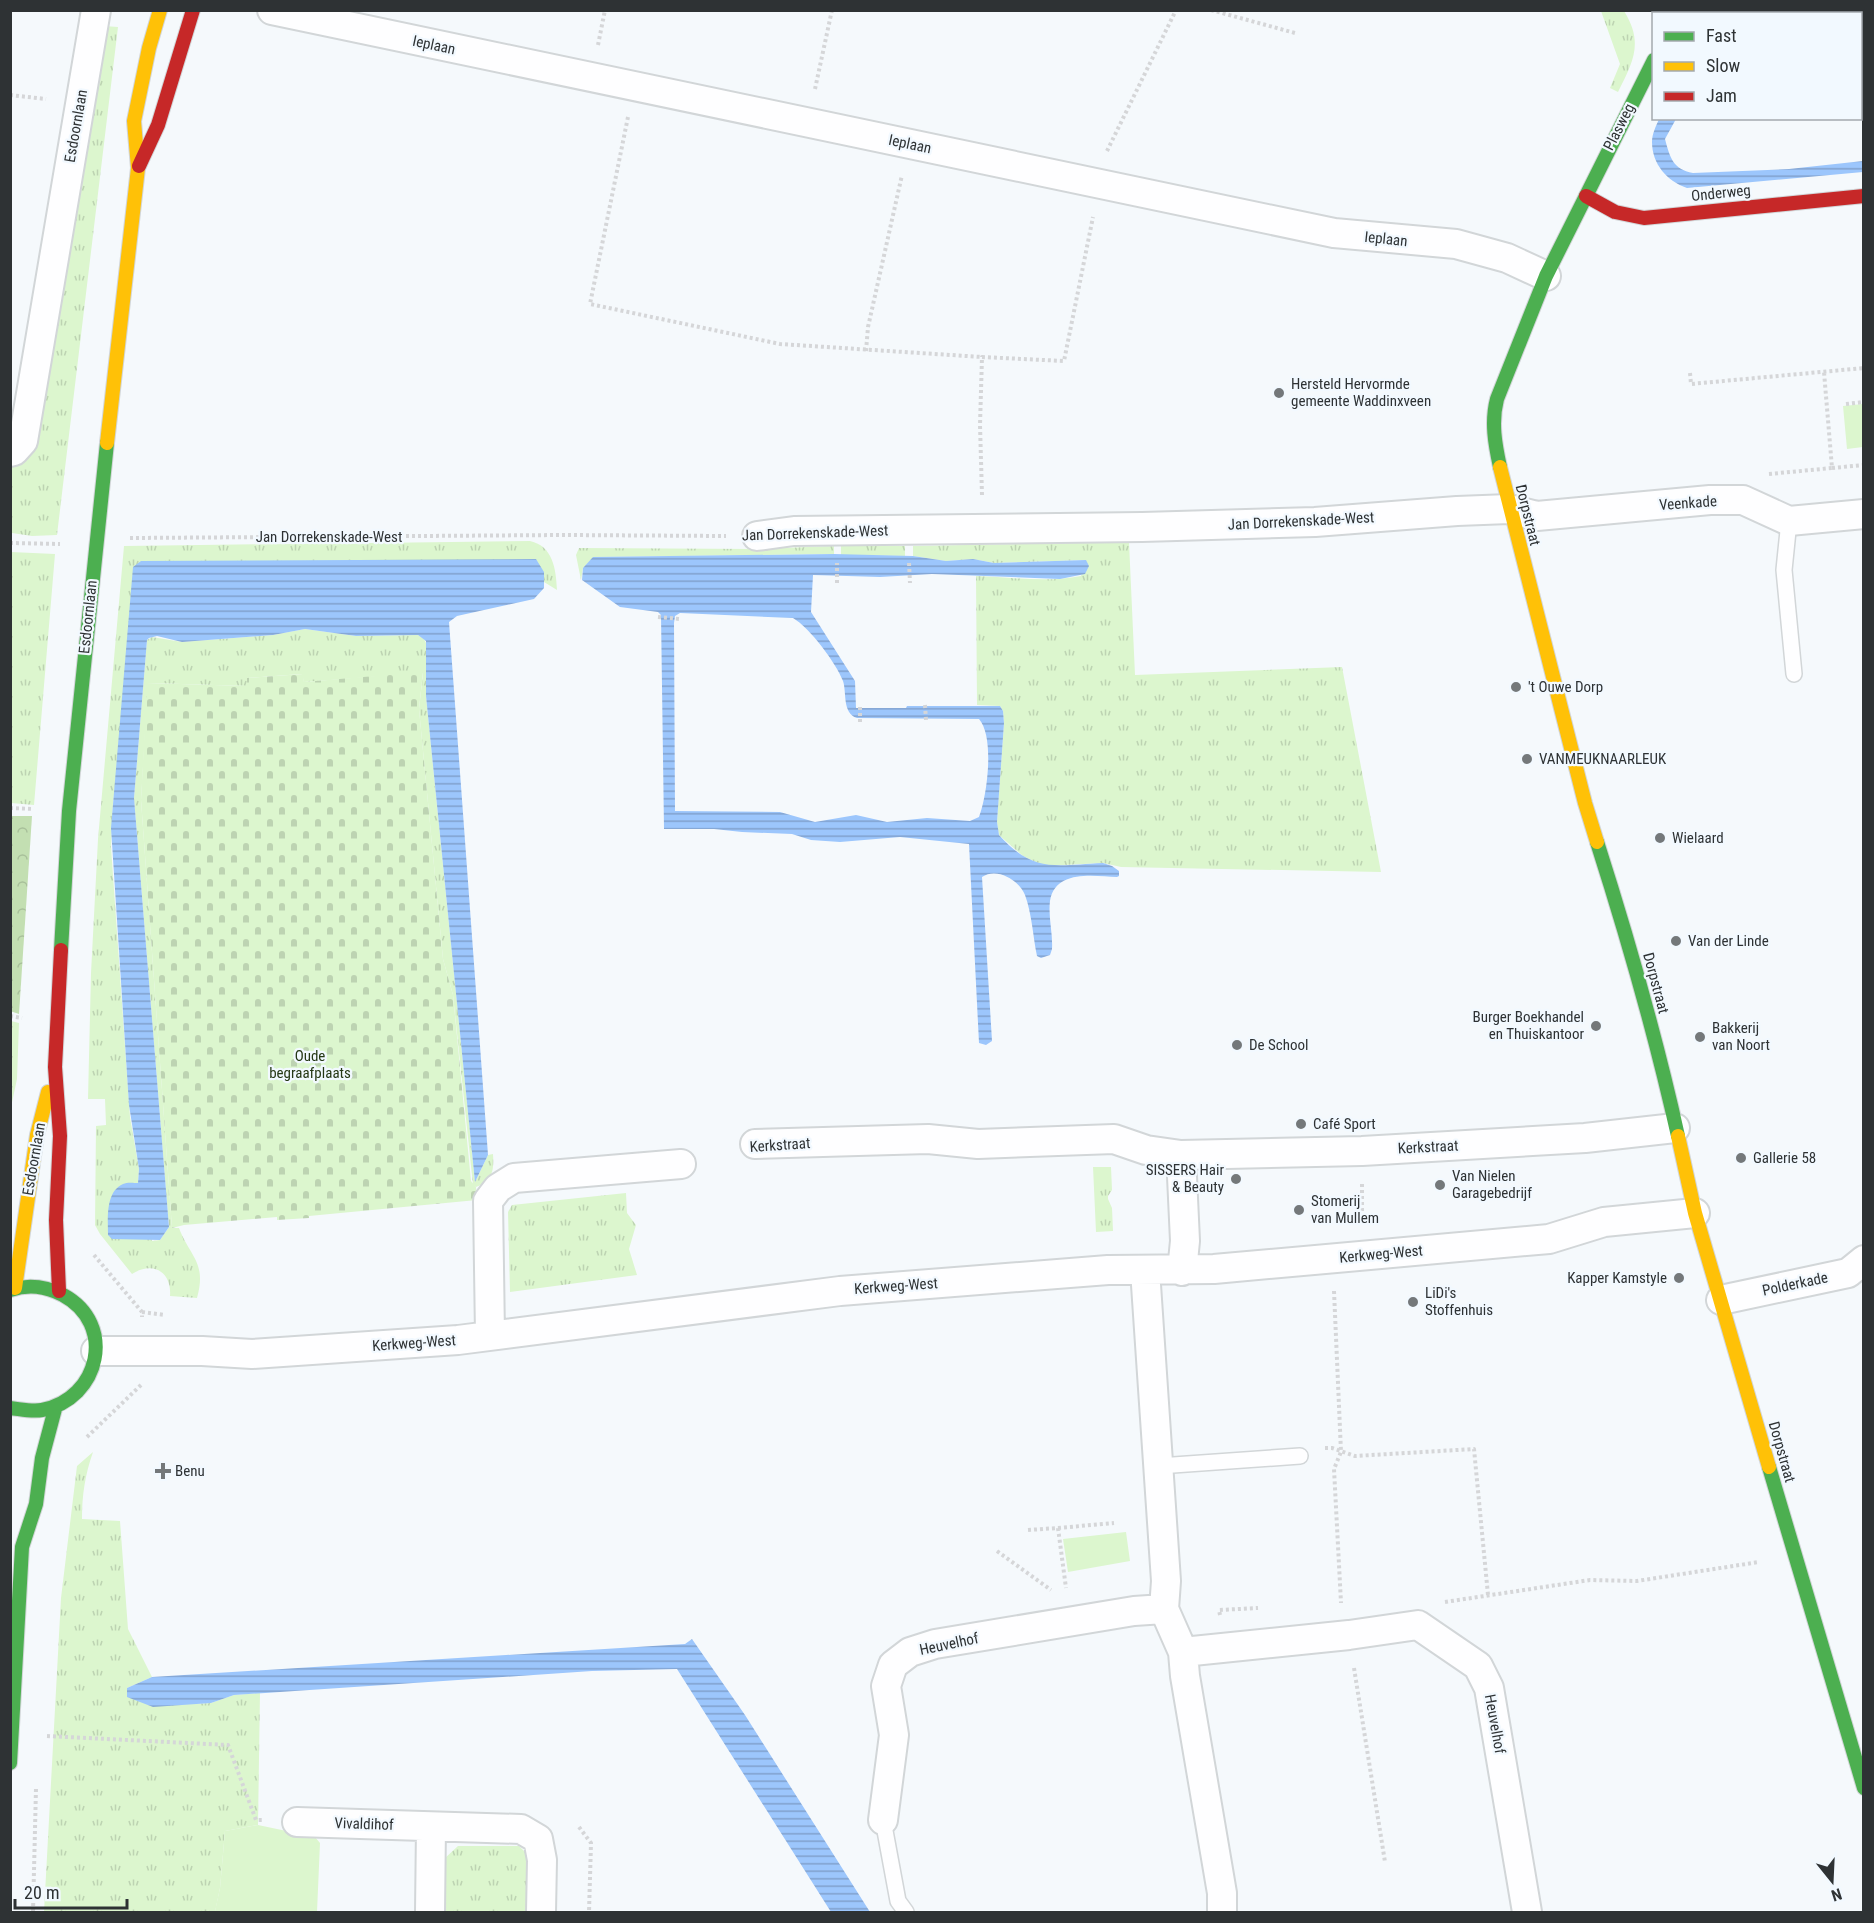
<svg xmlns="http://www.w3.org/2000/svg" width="1874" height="1923" font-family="'Roboto Condensed',sans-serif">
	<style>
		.grass { fill: url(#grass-tufts) }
		.forest { fill: url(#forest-crowns) }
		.cemetery { fill: url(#cemetery-stones) }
		.green { fill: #dcf6ce }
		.water { fill: url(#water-rules); fill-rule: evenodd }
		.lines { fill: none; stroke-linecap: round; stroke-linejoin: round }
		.lane-casing { stroke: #d2d6d8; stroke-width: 18 }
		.street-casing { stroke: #d2d6d8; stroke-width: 32 }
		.fast-casing { stroke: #d2d6d8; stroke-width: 16 }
		.slow-casing { stroke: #d2d6d8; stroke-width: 16 }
		.jam-casing { stroke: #d2d6d8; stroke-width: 16 }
		.path { stroke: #d5d6d8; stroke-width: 4; stroke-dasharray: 3 3; stroke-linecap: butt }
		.lane { stroke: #fefeff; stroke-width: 15 }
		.street { stroke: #fefeff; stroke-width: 28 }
		.fast { stroke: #4caf50; stroke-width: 14 }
		.slow { stroke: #ffc107; stroke-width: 14 }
		.jam { stroke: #c62828; stroke-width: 14 }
		.poi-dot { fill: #74787a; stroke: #f2f9ff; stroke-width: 2 }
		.labels { text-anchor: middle; stroke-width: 4.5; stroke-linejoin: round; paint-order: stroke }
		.street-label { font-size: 15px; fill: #2e3234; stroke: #f2f9ff }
		.poi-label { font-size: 15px; fill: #2e3234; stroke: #f2f9ff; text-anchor: start }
		.park-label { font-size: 15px; fill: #253815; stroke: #f2f9ff }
	</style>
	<defs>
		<pattern id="grass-tufts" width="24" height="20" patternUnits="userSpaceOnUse" patternTransform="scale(1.5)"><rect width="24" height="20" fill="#dcf6ce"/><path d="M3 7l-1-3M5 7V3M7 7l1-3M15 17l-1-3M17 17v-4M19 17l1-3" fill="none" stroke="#bdd3b2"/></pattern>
		<pattern id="forest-crowns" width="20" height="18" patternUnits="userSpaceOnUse" patternTransform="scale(1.5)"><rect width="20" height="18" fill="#c3dfb2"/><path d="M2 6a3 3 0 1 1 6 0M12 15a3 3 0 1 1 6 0" fill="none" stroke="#a8c09a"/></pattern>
		<pattern id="cemetery-stones" width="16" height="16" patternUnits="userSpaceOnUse" patternTransform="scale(1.5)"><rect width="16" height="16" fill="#dcf6ce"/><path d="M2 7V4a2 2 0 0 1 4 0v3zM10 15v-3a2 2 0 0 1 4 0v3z" fill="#bdd3b2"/></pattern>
		<pattern id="water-rules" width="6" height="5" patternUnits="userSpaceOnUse" patternTransform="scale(1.5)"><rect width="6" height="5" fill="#9cc6fc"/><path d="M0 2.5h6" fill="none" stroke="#80a1cd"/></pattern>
	</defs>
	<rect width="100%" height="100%" fill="#f5f9fc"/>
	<path class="grass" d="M1601,11H1624C1644,43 1633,62 1618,92L1610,88L1620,64Z
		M104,26L118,27L57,535L32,536L12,533L11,532V465Z
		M530,541C553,546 556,569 557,590L544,582V572L141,561L113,803L111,847L130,1117L139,1169L138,1183L152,1241L160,1240L169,1227L134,798L147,640L152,637L182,642L273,635L305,629L356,636L418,635L424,639L427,645L426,696L475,1182L488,1155L493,1154C494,1170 493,1181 476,1187L473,1185L453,995L443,959L419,709L423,673L304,682L302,674L247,678V686L148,683L141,800L172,1228H179C190,1257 207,1262 197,1298L170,1296C172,1271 152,1261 132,1274L100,1234L95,1225L96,1126L106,1125L105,1099H88L91,973L98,839L124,546Z
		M1129,542L1135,675L1342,667L1381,872L1121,867L1103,863L1044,866L1023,856L999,835L997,822L1004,723L1003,711L1000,706L977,705L976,576C1010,577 1047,583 1081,576L1086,560L994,563L973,559L946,561L913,556V546Z
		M834,546V554L594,557L583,568L581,580L576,555L579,548L756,549Z
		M841,546H905V556L841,555Z
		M11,552L55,554L34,805L11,803Z
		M11,1021L19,1023L17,1079L11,1107Z
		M1093,1167H1111L1112,1190L1108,1196V1199L1112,1208L1113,1231L1096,1232Z
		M626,1193L627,1213L636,1225L629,1249L637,1275L510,1292L508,1212L512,1205Z
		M93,1452C85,1475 82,1495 82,1519L120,1521L128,1629L152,1677L127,1688L165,1705L211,1703L234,1695L260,1693L258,1825L225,1831L220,1888L215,1912H44L61,1598L77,1466Z
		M458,1846H519L532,1859L530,1912H443L444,1859Z"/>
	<path class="forest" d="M10,816H32L19,1014L10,1011Z"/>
	<path class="cemetery" d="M423,672L419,709L443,959L453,995L471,1181L476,1187L477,1200L309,1216V1218L277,1220V1217L184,1225L172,1228L141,800L147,683L247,686V678L303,674L304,682Z"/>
	<path class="green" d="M1863,404V447L1847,449L1843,406Z
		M1126,1532L1130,1561L1068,1572L1063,1539Z
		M258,1825L315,1837L320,1843L317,1912H212L215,1911L220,1888L225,1831Z"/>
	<path class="water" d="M1659,119H1676L1665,139C1670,158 1673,169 1693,173L1789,169L1863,161V172L1687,188C1667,181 1652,164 1652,142C1652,134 1656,126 1659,119Z
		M834,554L913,556L946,561L973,559L994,563L1086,560L1089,566L1085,574L1060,579L932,574L880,577L813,575L811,612L855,681L856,708H906L907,706H1000L1003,711L1004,723L997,822L999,835C1034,874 1056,865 1103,863L1112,866L1119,871V876L1117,877C1094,876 1055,869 1050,901C1048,917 1053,933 1052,949L1050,955L1041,958L1037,956C1033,937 1032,914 1025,895C1019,880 997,867 982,877L992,1041L986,1045L979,1043L969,844L900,837L840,842L811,840L792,834L742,832L714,829H664L661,615L658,612L620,607L582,580L583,568L593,557ZM680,613L793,618C810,628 836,663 843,681C847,693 842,713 857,718L979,719C995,737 987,797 979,817L970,821L927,818L887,822L856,815L815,822L780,812L675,811L674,623L675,616Z
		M536,559L544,572V588L534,599L457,616L449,622L488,1155L475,1182L426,696V641L418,635L356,636L305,629L273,635L182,642L157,636L149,638L147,640L134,798L169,1227L160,1240L112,1239L108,1235C108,1219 105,1192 123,1184C127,1182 134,1183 138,1183L139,1169L129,1105L111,828L133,567L141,561Z
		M692,1639L745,1715L870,1912H831L677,1669L592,1671L234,1695L211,1703L153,1707L127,1697V1688L152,1677L685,1644Z"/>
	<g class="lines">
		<defs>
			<path id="lane" d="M1789,521L1784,570L1794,674
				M1159,1466L1300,1456
				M883,1820L898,1901L906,1912"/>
			<path id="street" d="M272,10L1334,233L1456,244L1507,258L1546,276
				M10,452L14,451L23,441L96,10
				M757,536L794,531L1142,527L1315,522L1457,511L1509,509L1537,516L1710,500H1743L1789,521L1864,514
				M755,1144L928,1139L978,1144L1114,1139L1146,1150L1181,1155L1362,1151L1585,1138L1675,1128
				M1181,1155L1185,1241L1182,1271
				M1145,1270L1166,1581L1164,1609L1183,1652L1185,1676L1222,1893V1912
				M1721,1300L1848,1273L1864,1260
				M490,1335L488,1201L498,1188L514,1178L681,1164
				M96,1351H202L252,1354L458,1340L840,1291L1108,1270L1214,1269L1549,1239L1604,1222L1695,1213
				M1183,1652L1349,1635L1418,1625L1478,1666L1489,1688L1527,1912
				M883,1820L894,1735L886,1686L893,1665L910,1652L935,1644L1134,1611L1164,1609
				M297,1822L521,1829L538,1839L542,1860L541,1912
				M430,1912L431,1827"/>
			<path id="fast" d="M1663,10L1669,14
				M1500,467C1495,444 1491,422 1497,399L1546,276L1654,60
				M1597,842C1628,939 1656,1037 1678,1136
				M61,950L69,811L107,443
				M10,1290C29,1284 45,1286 63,1295C117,1324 100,1399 42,1410C32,1412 20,1409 10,1408
				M1769,1467L1864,1788
				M10,1763L22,1547L36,1504L42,1458L55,1409"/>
			<path id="slow" d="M107,443L138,168L134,121L149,48L160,10
				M1500,467L1585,803L1597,842
				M1678,1136L1695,1213L1769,1467
				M15,1288L37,1135L48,1092"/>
			<path id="jam" d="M139,166L158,125L193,10
				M1586,196L1615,212L1644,218L1864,196
				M59,1291L56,1220L60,1136L55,1067L61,950"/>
		</defs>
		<use href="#lane" class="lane-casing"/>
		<use href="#street" class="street-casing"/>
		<use href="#fast" class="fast-casing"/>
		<use href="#slow" class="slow-casing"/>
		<use href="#jam" class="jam-casing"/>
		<path class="path" d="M1211,10L1295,33
			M598,45L605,10
			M815,89L832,10
			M10,95L46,99
			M628,117L590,304L780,344L982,357
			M1107,151L1176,10
			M866,351L868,327L902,175
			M1690,373L1691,384L1864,368
			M1846,404L1864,402
			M1832,468L1864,465
			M1769,474L1832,468L1824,372
			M982,495L980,425L982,357L1064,361L1093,217
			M130,538L564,535L726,536
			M10,543L60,544
			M909,563L910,583
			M837,583V563
			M658,617L680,619
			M925,705L926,720
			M860,707V722
			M10,808L34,809
			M10,1016L22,1018
			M1362,1184V1222
			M94,1255L142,1312V1317
			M1334,1291L1341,1452L1334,1469L1341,1603
			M142,1312L165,1315
			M87,1437L142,1384
			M1325,1448H1332L1355,1456L1474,1449L1488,1595
			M1058,1528L1114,1523
			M1028,1530L1058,1528L1066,1588
			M997,1551L1051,1590
			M1445,1602L1590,1580L1637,1581L1759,1562
			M1220,1615L1219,1610L1258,1608
			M1354,1668L1385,1862
			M47,1736L228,1745L256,1820H263
			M579,1827L591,1843L589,1912
			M33,1912L36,1788"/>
		<use href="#lane" class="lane"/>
		<use href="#street" class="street"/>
		<use href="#fast" class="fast"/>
		<use href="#slow" class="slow"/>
		<use href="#jam" class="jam"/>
	</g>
	<g class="poi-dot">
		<circle cx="1279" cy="393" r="6"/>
		<circle cx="1516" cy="687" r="6"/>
		<circle cx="1527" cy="759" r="6"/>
		<circle cx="1660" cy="838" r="6"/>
		<circle cx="1676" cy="941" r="6"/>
		<circle cx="1596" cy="1026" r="6"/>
		<circle cx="1700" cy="1037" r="6"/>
		<circle cx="1237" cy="1045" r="6"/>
		<circle cx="1301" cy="1124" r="6"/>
		<circle cx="1741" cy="1158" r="6"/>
		<circle cx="1236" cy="1179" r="6"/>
		<circle cx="1440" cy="1185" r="6"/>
		<circle cx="1299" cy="1210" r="6"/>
		<circle cx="1679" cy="1278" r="6"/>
		<circle cx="1413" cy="1302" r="6"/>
		<path d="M160 1462h6v6h6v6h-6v6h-6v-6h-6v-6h6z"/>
	</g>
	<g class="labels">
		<g class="street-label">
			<text transform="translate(434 45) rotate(12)" y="5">Ieplaan</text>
			<text transform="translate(76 126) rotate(-80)" y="5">Esdoornlaan</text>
			<text transform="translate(1619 127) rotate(-63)" y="5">Plasweg</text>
			<text transform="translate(910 144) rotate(12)" y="5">Ieplaan</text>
			<text transform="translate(1721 193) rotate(-6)" y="5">Onderweg</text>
			<text transform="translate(1386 239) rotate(6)" y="5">Ieplaan</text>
			<text transform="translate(1688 503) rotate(-4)" y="5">Veenkade</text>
			<text transform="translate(1528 515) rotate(76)" y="5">Dorpstraat</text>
			<text transform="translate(1301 521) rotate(-3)" y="5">Jan Dorrekenskade-West</text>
			<text transform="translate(815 533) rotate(-2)" y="5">Jan Dorrekenskade-West</text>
			<text x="329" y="542">Jan Dorrekenskade-West</text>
			<text transform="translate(88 617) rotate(-84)" y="5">Esdoornlaan</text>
			<text transform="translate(1656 983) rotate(75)" y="5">Dorpstraat</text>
			<text transform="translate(780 1145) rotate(-4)" y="5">Kerkstraat</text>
			<text transform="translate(1428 1147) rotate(-3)" y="5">Kerkstraat</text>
			<text transform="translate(34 1159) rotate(-80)" y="5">Esdoornlaan</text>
			<text transform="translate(1381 1254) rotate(-5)" y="5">Kerkweg-West</text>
			<text transform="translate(1795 1284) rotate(-12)" y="5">Polderkade</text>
			<text transform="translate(896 1286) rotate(-4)" y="5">Kerkweg-West</text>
			<text transform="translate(414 1343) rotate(-4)" y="5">Kerkweg-West</text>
			<text transform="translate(1782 1452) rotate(74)" y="5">Dorpstraat</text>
			<text transform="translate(949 1644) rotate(-12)" y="5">Heuvelhof</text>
			<text transform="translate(1495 1724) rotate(80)" y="5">Heuvelhof</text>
			<text transform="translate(364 1824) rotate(2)" y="5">Vivaldihof</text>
		</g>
		<g class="poi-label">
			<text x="1291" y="389">Hersteld Hervormde<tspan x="1291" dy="17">gemeente Waddinxveen</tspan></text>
			<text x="1528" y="692">'t Ouwe Dorp</text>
			<text x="1539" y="764">VANMEUKNAARLEUK</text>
			<text x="1672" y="843">Wielaard</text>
			<text x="1688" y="946">Van der Linde</text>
			<text x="1584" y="1022" text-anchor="end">Burger Boekhandel<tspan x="1584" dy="17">en Thuiskantoor</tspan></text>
			<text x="1712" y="1033">Bakkerij<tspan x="1712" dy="17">van Noort</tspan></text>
			<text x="1249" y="1050">De School</text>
			<text x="1313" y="1129">Café Sport</text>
			<text x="1753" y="1163">Gallerie 58</text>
			<text x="1224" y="1175" text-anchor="end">SISSERS Hair<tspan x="1224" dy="17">&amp; Beauty</tspan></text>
			<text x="1452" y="1181">Van Nielen<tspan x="1452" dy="17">Garagebedrijf</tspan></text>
			<text x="1311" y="1206">Stomerij<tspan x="1311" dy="17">van Mullem</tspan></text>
			<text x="1667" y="1283" text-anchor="end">Kapper Kamstyle</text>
			<text x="1425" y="1298">LiDi's<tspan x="1425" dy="17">Stoffenhuis</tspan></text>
			<text x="175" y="1476">Benu</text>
		</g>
		<g class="park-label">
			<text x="310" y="1061">Oude<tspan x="310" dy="17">begraafplaats</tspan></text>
		</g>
	</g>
	<rect width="1874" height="1923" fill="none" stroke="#2e3234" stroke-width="24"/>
	<rect x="1652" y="12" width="210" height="108" fill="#f2f9ff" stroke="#a4a9ae" stroke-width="1.5"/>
	<rect x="1664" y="32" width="30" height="9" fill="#4caf50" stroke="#a4a9ae" stroke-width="1.5"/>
	<text x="1706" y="42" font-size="18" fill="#2e3234">Fast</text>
	<rect x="1664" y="62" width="30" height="9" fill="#ffc107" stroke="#a4a9ae" stroke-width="1.5"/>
	<text x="1706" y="72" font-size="18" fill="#2e3234">Slow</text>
	<rect x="1664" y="92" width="30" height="9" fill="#c62828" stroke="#a4a9ae" stroke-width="1.5"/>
	<text x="1706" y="102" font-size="18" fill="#2e3234">Jam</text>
	<g transform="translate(1832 1881) rotate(162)" stroke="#f2f9ff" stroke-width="4.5" paint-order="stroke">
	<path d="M0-4.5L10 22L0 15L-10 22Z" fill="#2e3234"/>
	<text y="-9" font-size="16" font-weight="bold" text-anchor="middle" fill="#2e3234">N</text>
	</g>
	<path d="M15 1899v9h112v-9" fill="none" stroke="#2e3234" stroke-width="3"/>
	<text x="24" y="1899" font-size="18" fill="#2e3234" stroke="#f2f9ff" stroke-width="4.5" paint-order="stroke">20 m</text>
</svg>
